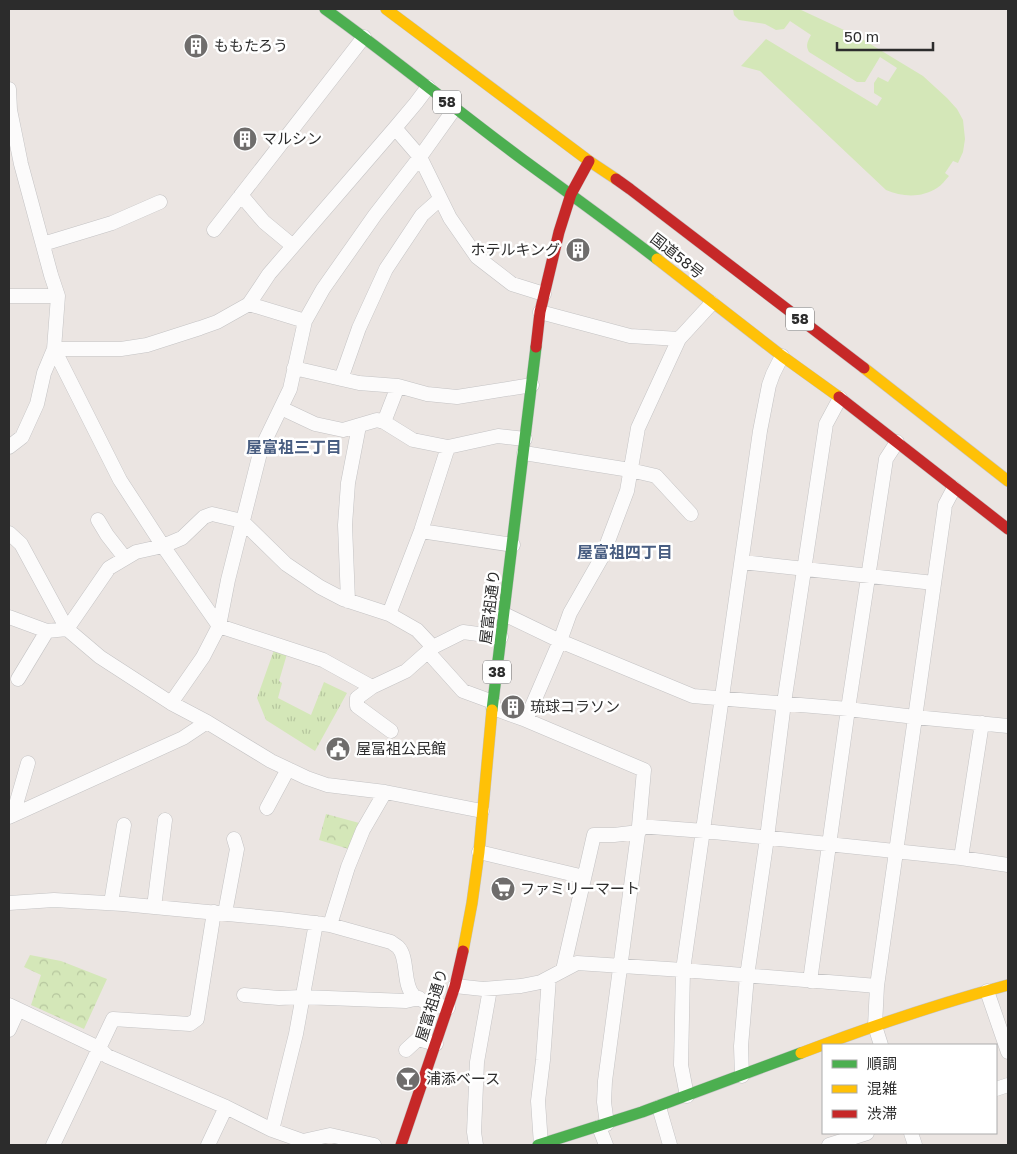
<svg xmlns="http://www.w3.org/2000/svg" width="1017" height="1154" font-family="'Golos Text','Noto Sans JP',sans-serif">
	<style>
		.grass { fill: #d4e7b8 }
		.forest { fill: url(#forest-crowns) }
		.park { fill: url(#park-tufts) }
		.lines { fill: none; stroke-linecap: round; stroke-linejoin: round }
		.street-casing { stroke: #c4c3c4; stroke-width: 15 }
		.fast-casing { stroke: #c4c3c4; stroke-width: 12 }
		.slow-casing { stroke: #c4c3c4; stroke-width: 12 }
		.jam-casing { stroke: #c4c3c4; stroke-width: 12 }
		.street { stroke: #fcfbfb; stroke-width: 14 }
		.fast { stroke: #4caf50; stroke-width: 11 }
		.slow { stroke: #ffc107; stroke-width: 11 }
		.jam { stroke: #c62828; stroke-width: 11 }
		.labels { text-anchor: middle; stroke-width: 5; stroke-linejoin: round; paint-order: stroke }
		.shield { fill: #fff; stroke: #6b6b6b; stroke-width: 1 }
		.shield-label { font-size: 14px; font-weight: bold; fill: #2c2c2c }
		.poi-label { font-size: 15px; fill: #2c2c2c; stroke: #fff; text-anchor: start }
		.street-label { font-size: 15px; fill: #2c2c2c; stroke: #fff }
		.neighbourhood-label { font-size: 16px; font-weight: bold; fill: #485d81; stroke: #fff }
	</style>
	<defs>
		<pattern id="forest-crowns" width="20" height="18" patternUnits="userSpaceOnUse" patternTransform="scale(1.25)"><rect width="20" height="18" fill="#d4e7b8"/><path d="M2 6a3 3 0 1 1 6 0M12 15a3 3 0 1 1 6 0" fill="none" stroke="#b6c69e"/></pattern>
		<pattern id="park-tufts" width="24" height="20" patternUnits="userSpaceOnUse" patternTransform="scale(1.25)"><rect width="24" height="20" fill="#d4e7b8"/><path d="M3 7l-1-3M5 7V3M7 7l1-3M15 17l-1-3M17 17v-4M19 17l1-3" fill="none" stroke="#b6c69e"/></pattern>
	</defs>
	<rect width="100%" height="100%" fill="#ebe5e2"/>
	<path class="grass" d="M733,9H799L857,36L923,76L947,98L957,109L963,120L965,139L963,152L958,163L953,161L945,173L949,176C945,180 942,185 937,188C922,198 902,197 886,190L760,71L741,66L766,39L877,106L882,98L874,93V83L878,77L888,82L897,68L880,57L865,82H857L809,52C805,45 808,41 811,35L790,21L784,29L776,30L765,24L739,20L734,15Z"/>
	<path class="forest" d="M326,814L363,824L352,850L319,840Z
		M30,955L61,961L107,979L84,1029L31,1005L41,975L24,967Z"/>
	<path class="park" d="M274,650L287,654L279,681L282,683L278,698L311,715L324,682L347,693L315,751L266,720L257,698Z"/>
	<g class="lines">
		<defs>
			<path id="street" d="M9,89L10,110L21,164L51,275L58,296L54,349L44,373L37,404L22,437L9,447
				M395,128L420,157L450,218L477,257L512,284L544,294
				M241,195L264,222L293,246
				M214,230L364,37
				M43,244L112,223L160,202
				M9,296H58
				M249,304L305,321
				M540,312L630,336L679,339
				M54,349L120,480L163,546L219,626L323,660L372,687L406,671L433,647L463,632L501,637
				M54,349H121L147,345L200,328L217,322L249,304L269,274L395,128L416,103L428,87
				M294,368L359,383L398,386L427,394L457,397L532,385
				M341,379L359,328L386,269L422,215L440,199
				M281,408L315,424L343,430L377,420L384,422L413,440L448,447L498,436L525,439
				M384,422L398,386
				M524,453L630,470L656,476L691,514
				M98,520L107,535L125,558
				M421,531L513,545
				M9,533L21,544L67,629L100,657L171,703L207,722L271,761L307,778L327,785L385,792L482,811
				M742,562L934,583
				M348,601L345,525L348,483L359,426
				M389,614L421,531L448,447
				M504,614L560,641L693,696L848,709L915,717L1008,726
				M9,617L47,631L67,629L109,568L136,552L163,546L182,538L204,517L212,514L242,521L286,564L320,587L343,599L389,614L417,630L433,647
				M428,652L463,691L493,702
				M18,679L47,631
				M372,687L357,698V706L391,731
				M171,703L203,657L219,626L228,580L261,449L290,389L305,321L323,289L375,215L420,157L455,108
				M493,708L526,720L644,770L639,826
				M526,720L560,641L570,613L602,557L627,491L638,428L679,339L712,303
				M267,808L288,769
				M13,815L28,763
				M9,817L183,738L207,722
				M479,852L584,877
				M961,858L982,723
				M9,903L54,900L123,904L281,919L330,925L391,942C392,943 397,946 398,947C409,958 402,985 414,996C421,1002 439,1005 448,1008
				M111,903L124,825
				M154,907L165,820
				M225,913L237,849L234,839
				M330,925L348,867L363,830L385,792
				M563,970L594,835H614L639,832
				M810,981L848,709L886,459L897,442
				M455,986L483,989L521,986L541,982L577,963L683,970L877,986
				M987,991L1008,1052
				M244,995L279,998L302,997L406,1001L419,998
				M9,1005L99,1048L107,1056L226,1107L272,1130L303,1141L330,1135L374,1145
				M9,1030L18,1010
				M881,1045L875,1026L877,986L944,513L945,505L954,488
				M406,1050L418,1039L436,1044
				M742,1076L741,1046L747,976L767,838L784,703L826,424L840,398
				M996,1089L1008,1085
				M687,1096L681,1065L683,970L760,431L769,385L773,374L782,356
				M659,1107L670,1145
				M607,1124L604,1102L605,1081L639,826L704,831L961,858L1008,865
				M599,1127L606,1145
				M272,1130L296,1034L316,923
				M911,1133L915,1145
				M53,1145L113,1019L190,1024L197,1019L214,912
				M208,1145L226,1107
				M476,1145L474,1132L477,1062L490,989
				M541,1145L538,1101L543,1060L549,978
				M829,1145L867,1133"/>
			<path id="fast" d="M325,9C392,57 456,110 522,159C567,192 613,225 657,259
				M492,710L536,347
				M538,1145L642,1112L801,1053"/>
			<path id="slow" d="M386,9L589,161L616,179
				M657,259L782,356L839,397
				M864,368L1008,481
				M463,951L472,903L479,852L492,710
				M801,1053C869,1027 937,1004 1008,985"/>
			<path id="jam" d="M616,179L630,189L864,368
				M536,347L540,312L559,232L571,194L589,161
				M839,397L1008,529
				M401,1145L455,986L463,951"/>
		</defs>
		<use href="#street" class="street-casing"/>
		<use href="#fast" class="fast-casing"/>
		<use href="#slow" class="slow-casing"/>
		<use href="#jam" class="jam-casing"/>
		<use href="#street" class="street"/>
		<use href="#fast" class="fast"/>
		<use href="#slow" class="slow"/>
		<use href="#jam" class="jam"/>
	</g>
	<defs>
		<symbol id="building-disc" viewBox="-11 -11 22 22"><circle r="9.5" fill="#6f6d6c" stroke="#fff"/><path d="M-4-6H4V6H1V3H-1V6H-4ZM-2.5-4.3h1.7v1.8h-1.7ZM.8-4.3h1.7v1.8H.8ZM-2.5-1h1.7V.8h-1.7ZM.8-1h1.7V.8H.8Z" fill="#fff"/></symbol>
		<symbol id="civic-disc" viewBox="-11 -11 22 22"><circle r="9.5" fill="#6f6d6c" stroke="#fff"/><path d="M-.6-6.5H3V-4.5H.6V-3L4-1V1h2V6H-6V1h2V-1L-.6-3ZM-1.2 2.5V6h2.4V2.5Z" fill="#fff"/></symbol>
		<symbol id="supermarket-disc" viewBox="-11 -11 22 22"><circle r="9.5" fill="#6f6d6c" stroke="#fff"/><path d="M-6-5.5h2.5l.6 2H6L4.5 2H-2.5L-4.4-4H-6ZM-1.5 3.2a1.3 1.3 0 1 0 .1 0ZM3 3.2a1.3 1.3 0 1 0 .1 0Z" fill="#fff"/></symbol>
		<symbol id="bar-disc" viewBox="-11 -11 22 22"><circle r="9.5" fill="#6f6d6c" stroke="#fff"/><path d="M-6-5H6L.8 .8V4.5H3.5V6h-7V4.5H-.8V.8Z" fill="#fff"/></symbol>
	</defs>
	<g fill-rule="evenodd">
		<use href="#building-disc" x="182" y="32" width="28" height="28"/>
		<use href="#building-disc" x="231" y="125" width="28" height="28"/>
		<use href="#building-disc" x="564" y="236" width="28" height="28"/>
		<use href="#building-disc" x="499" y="693" width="28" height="28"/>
		<use href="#civic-disc" x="324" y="735" width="28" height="28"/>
		<use href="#supermarket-disc" x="489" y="875" width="28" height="28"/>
		<use href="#bar-disc" x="394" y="1065" width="28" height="28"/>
	</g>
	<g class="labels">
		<g class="shield">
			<rect x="433" y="90.5" width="28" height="23" rx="4"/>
			<rect x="786" y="307.5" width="28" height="23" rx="4"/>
			<rect x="483" y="660.5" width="28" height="23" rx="4"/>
		</g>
		<g class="shield-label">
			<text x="447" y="107">58</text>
			<text x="800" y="324">58</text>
			<text x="497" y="677">38</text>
		</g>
		<g class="poi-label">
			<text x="214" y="51">ももたろう</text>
			<text x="262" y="144">マルシン</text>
			<text x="560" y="255" text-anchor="end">ホテルキング</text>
			<text x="530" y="712">琉球コラソン</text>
			<text x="356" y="754">屋冨祖公民館</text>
			<text x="520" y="894">ファミリーマート</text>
			<text x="426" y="1084">浦添ベース</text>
		</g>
		<g class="street-label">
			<text transform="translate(677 256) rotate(38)" y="5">国道58号</text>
			<text transform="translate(490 607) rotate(-83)" y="5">屋富祖通り</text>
			<text transform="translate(432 1005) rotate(-73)" y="5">屋富祖通り</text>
		</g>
		<g class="neighbourhood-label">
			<text x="294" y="453">屋富祖三丁目</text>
			<text x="625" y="558">屋富祖四丁目</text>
		</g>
	</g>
	<rect width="1017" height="1154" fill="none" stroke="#2c2c2c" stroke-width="20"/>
	<rect x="822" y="1044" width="175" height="90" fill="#ffffff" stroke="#ababab"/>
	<rect x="832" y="1060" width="25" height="8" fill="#4caf50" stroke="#ababab"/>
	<text x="867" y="1069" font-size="15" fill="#2c2c2c">順調</text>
	<rect x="832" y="1085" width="25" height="8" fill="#ffc107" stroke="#ababab"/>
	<text x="867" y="1094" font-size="15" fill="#2c2c2c">混雑</text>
	<rect x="832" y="1110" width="25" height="8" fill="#c62828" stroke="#ababab"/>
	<text x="867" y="1119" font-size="15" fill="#2c2c2c">渋滞</text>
	<path d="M837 42v8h96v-8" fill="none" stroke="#2c2c2c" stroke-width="2.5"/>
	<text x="844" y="42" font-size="15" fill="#2c2c2c" stroke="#ffffff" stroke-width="4" paint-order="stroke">50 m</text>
</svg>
